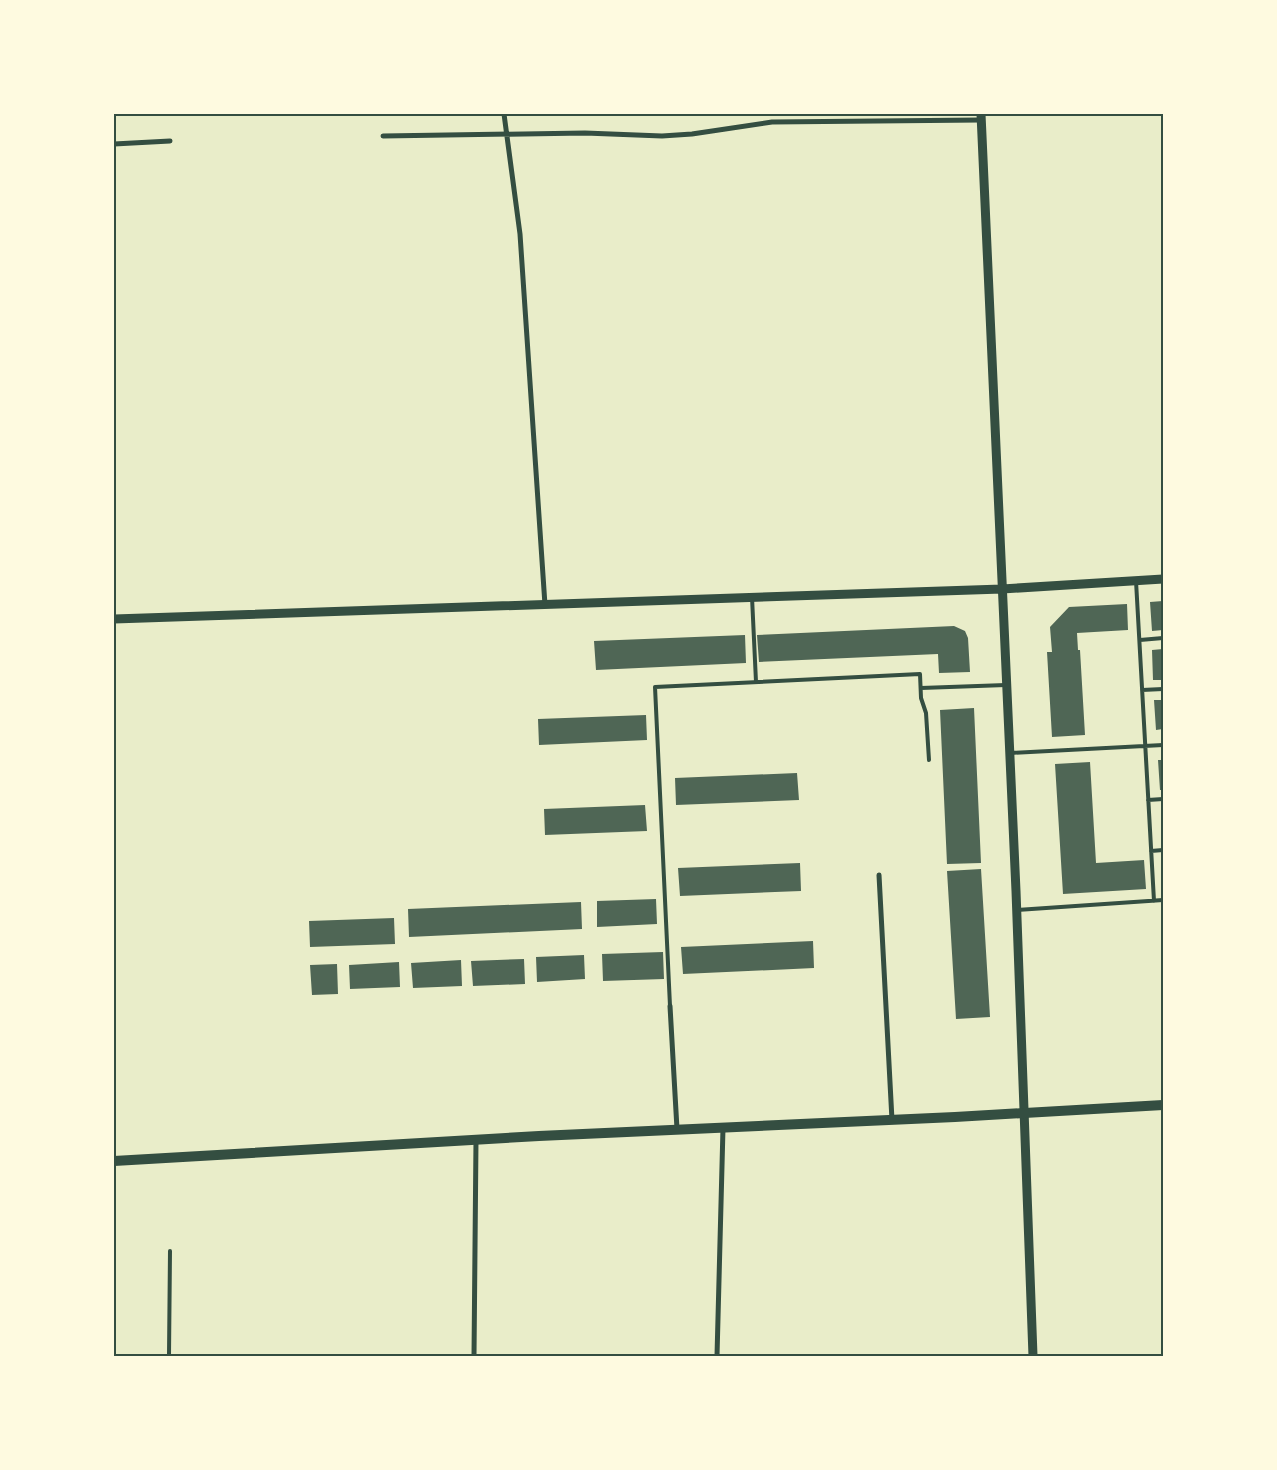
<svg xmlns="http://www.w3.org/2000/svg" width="1277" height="1470" font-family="'Sofia Sans Condensed',sans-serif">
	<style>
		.building { fill: #4f6655 }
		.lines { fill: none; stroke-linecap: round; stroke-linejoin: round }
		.service { stroke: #344e41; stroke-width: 4 }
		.minor { stroke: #344e41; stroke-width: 5 }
		.tertiary { stroke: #344e41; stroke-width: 9 }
		.secondary { stroke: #344e41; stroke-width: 10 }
		.neatline { fill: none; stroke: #344e41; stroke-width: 2 }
	</style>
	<rect width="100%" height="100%" fill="#e9edc9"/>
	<path class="building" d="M1163,601V630L1152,631L1150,602Z
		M1127,604L1128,630L1077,633L1078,650H1080L1085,735L1052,737L1047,652H1052L1050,627L1069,607Z
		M954,626L965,631L968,638L970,672L939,673L938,654L759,662L757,635Z
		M745,635L746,663L596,670L594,641Z
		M1163,649V680H1153L1152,650Z
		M1154,700H1163V729L1156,730Z
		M974,708L981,863L947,864L940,710Z
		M646,715L647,740L539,745L538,719Z
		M1158,760H1163V790H1160Z
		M1090,762L1096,863L1144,860L1146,889L1063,894L1055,764Z
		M797,773L799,800L676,805L675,778Z
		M645,805L647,831L545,835L544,809Z
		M800,863L801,891L680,896L678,868Z
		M981,869L990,1017L956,1019L947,871Z
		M656,899L657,924L597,927V901Z
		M581,902L582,929L409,937L408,909Z
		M394,918L395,944L310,947L309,921Z
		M813,941L814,968L683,974L681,947Z
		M663,952L664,979L603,981L602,954Z
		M584,955L585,979L537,982L536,957Z
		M524,959L525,984L473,986L471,961Z
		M461,960L462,986L413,988L411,963Z
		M399,962L400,987L350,989L349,965Z
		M337,964L338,994L312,995L310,965Z"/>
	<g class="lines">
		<path class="service" d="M1136,581L1154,901
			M752,597L756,682
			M1140,640L1163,638
			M921,688L1006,685
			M1142,690L1163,689
			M1010,753L1163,745
			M1148,800L1163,799
			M1151,851L1163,850
			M1017,910L1163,900
			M670,1006L655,687L920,674L921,698L926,713L929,760
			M169,1356L170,1251"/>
		<path class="minor" d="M504,114L520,234L545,605
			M383,136L585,133L662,136L692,134L772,122L981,120
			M114,144L170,141
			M879,875L892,1120
			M670,1006L677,1129
			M474,1356L476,1140
			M717,1356L723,1128"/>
		<path class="tertiary" d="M981,114L1016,891L1033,1356
			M114,619L1002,589L1163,579"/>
		<path class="secondary" d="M114,1161L539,1136L955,1117L1163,1105"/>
	</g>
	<rect width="1277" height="1470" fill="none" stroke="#fefae0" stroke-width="230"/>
	<rect x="115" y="115" width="1047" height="1240" class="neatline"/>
</svg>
